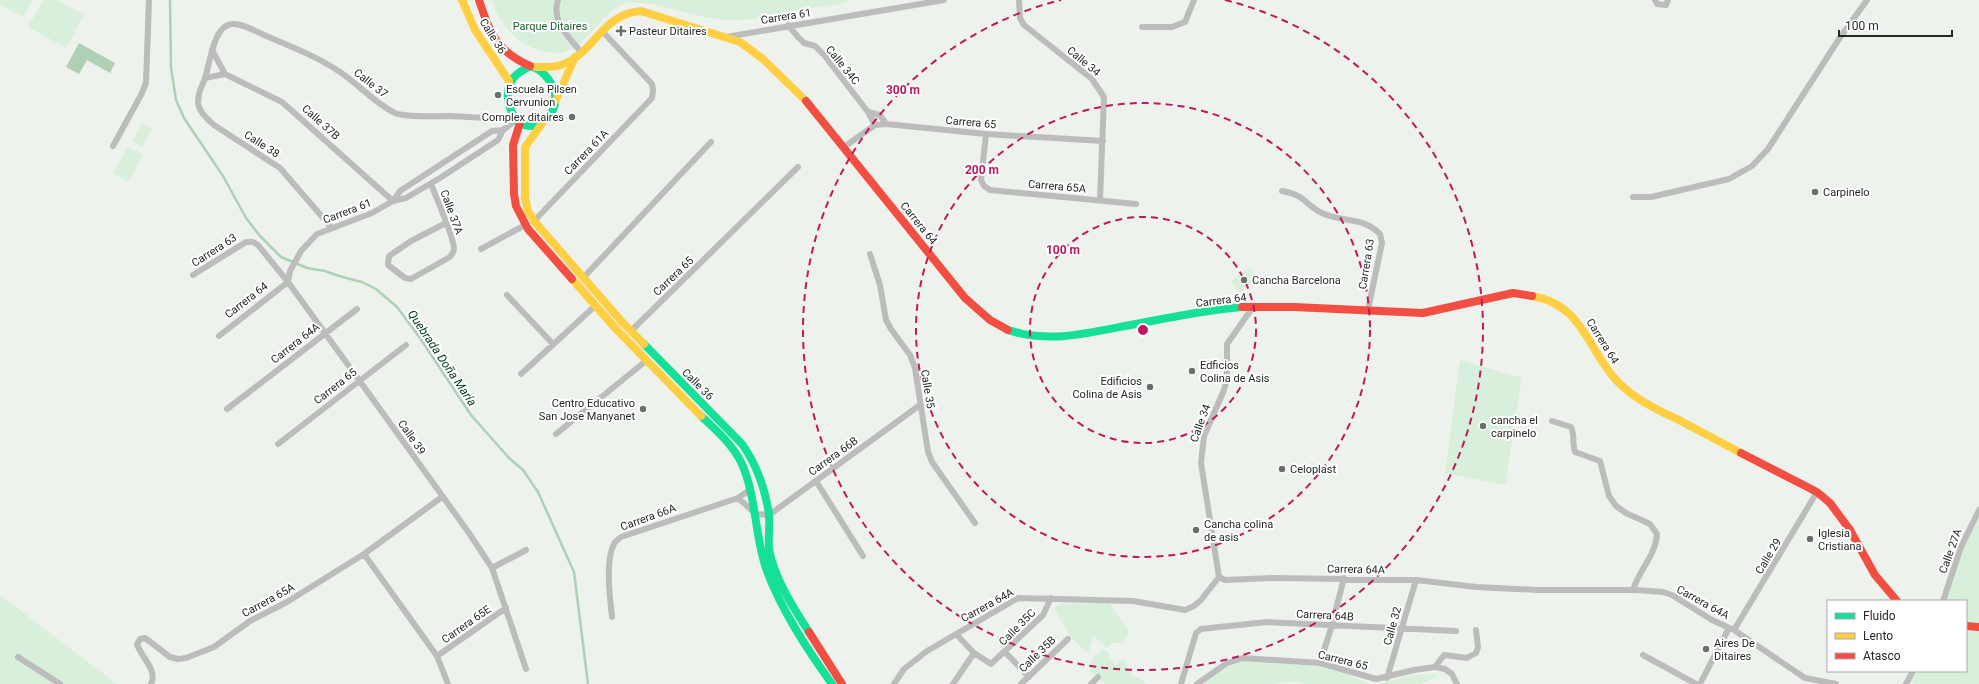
<svg xmlns="http://www.w3.org/2000/svg" width="1979" height="684" font-family="Roboto,sans-serif">
	<style>
		.green { fill: #d8f0db }
		.water { fill: #afd0b5 }
		.lines { fill: none; stroke-linecap: round; stroke-linejoin: round }
		.stream { stroke: #afd0b5; stroke-width: 2.5 }
		.street { stroke: #bbbcbb; stroke-width: 6 }
		.fast { stroke: #16e098; stroke-width: 8 }
		.slow { stroke: #ffcf43; stroke-width: 8 }
		.jam { stroke: #f24e42; stroke-width: 8 }
		.ring { fill: none; stroke: #c2185b; stroke-width: 2; stroke-dasharray: 7 5 }
		.poi-dot { fill: #6b6f6c; stroke: #fff; stroke-width: 1.5 }
		.labels { text-anchor: middle; stroke-width: 4; stroke-linejoin: round; paint-order: stroke }
		.street-label { font-size: 11px; fill: #252926; stroke: #fff }
		.park-label { font-size: 11px; fill: #1b6132; stroke: #fff }
		.poi-label { font-size: 11px; fill: #252926; stroke: #fff; text-anchor: start }
		.water-label { font-size: 12px; font-style: italic; fill: #033b19; stroke: #fff }
		.centre { fill: #c2185b; stroke: #fff; stroke-width: 2 }
		.ring-label { font-size: 12px; text-anchor: middle; font-weight: bold; fill: #c2185b; stroke: #fff; stroke-width: 4; stroke-linejoin: round; paint-order: stroke }
	</style>
	<rect width="100%" height="100%" fill="#edf2ed"/>
	<path class="green" d="M0,0H32L23,17L0,5Z
		M43,0H57L84,15L66,48L28,27Z
		M492,0H851C841,6 816,7 804,9C774,14 745,24 714,19C687,15 651,0 625,3C599,11 586,56 552,53C523,50 500,28 492,0Z
		M142,123L152,129L142,147L133,141Z
		M128,147L143,155L128,182L113,173Z
		M1250,267L1257,279L1239,293L1231,281Z
		M1460,360L1522,378L1505,485L1445,473Z
		M1979,515V684H1915L1911,682L1916,671H1966V601H1945L1968,534Z
		M0,595L117,684H0Z
		M1109,603L1129,631L1127,637L1121,643H1112L1107,648L1094,636L1092,640L1088,653C1071,642 1064,625 1054,608L1060,604Z
		M1103,649L1109,653L1111,662L1117,665L1121,660L1126,661L1125,664L1131,672V676L1138,678L1147,684H1105L1090,672L1091,660Z
		M1242,659L1319,667L1344,673L1371,684H1301L1296,681L1273,684H1203L1211,676Z
		M1438,674L1436,677L1421,684H1379L1411,675Z"/>
	<path class="water" d="M79,43L115,63L110,73L87,60L79,74L66,67Z"/>
	<g class="lines">
		<path class="stream" d="M170,0L171,68L176,100L184,118L223,176L246,218L260,236L281,257L307,268L325,271L339,276L362,282L376,289L397,307L420,338L471,415L509,458L523,470L538,492L574,572L588,684"/>
		<path class="street" d="M558,0C551,21 568,36 580,51
			M1019,0L1020,18L1024,25L1092,79L1104,97L1100,200
			M1655,0L1657,4L1666,5L1668,0
			M788,25L798,37L804,43L815,46L824,55L868,112L875,125
			M1142,27H1172L1185,22L1194,0
			M726,37L944,0
			M212,50L225,74L282,102L393,201
			M205,78L225,74
			M868,112L880,115L886,124
			M986,134L981,180L984,186L990,190L1136,204
			M113,146L141,95L146,83L149,0
			M844,147L875,125L886,124L986,134L1103,141
			M431,184C435,194 455,241 454,249C454,252 451,255 450,257L411,279L405,278L388,265L389,256L411,241L446,223
			M1282,191C1306,195 1305,205 1322,213C1343,223 1362,216 1380,234L1382,243L1368,310
			M1633,197H1651L1729,179L1752,166L1768,149L1839,39L1867,0
			M393,201L400,191L492,131L503,130
			M534,221L652,98L653,90L652,84L602,31
			M331,227L280,168L214,125C196,110 194,102 204,81C210,67 212,26 232,24C242,23 255,31 264,35C290,46 316,56 340,72C358,84 374,102 393,112C403,118 437,116 450,116C472,117 492,119 514,118
			M481,249L525,225
			M870,254L880,285L886,320L891,329L910,355L915,368L928,452L932,462L975,523
			M193,275L246,242H253L258,245L288,282L359,380L469,533L492,568L526,669
			M583,278L711,142
			M507,295L553,344
			M631,331L798,167
			M219,336L288,282L290,271L301,251L317,234L372,213L393,201L406,198L440,178L498,140L503,130L516,120
			M521,374L595,306
			M227,409L357,309
			M1552,421L1571,427C1575,435 1572,443 1575,452L1600,461L1609,496L1616,506L1626,513L1650,524L1657,534C1656,555 1639,570 1633,590
			M556,434L647,360
			M278,444L406,345
			M816,481L863,556
			M738,498L756,514L769,515L920,405
			M364,554L437,656L448,684
			M492,568L526,550
			M1219,577L1201,463L1204,436L1224,390L1227,379V344L1253,307
			M1943,601L1961,547L1979,510
			M612,617C610,599 605,560 614,544C615,541 619,539 621,537L738,498L751,489
			M1734,630L1817,492
			M956,634L974,653L991,664L1043,615L1051,598
			M1005,652L1029,677
			M1643,655L1696,684
			M437,656L506,608
			M18,657L60,684
			M1320,663L1332,625L1344,578
			M1435,667L1444,655L1467,658L1476,653L1478,647L1476,630
			M1387,678L1416,580
			M151,684C158,670 141,657 137,644L140,639L145,638L170,657L178,659L186,658L214,647L250,621L287,602L364,554L442,497
			M894,684L904,669L927,651L1018,598L1133,601L1185,610L1194,606L1201,600L1219,577L1225,580L1272,578L1416,580L1476,587L1537,590H1636L1663,592L1672,595L1712,620L1734,630L1805,678L1836,684
			M953,684L974,653
			M1021,684L1068,639
			M1091,684L1098,677
			M1181,684L1196,633L1201,629L1267,622L1456,631
			M1197,684L1227,663L1243,658L1320,663L1376,679L1414,670L1435,667L1445,669L1452,674L1457,684
			M1700,684L1729,628
			M1906,684L1913,671"/>
		<path class="fast" d="M530,66C554,73 567,108 541,122C538,123 535,125 532,126C513,127 503,99 510,84C514,74 522,71 530,66Z
			M1008,330C1047,343 1085,334 1125,326C1164,319 1203,310 1242,307
			M644,344L742,444C757,465 765,489 769,514C770,525 768,537 769,548C773,576 794,609 809,632
			M701,416C716,430 732,444 741,462C757,496 754,536 767,571C782,611 807,649 832,684"/>
		<path class="slow" d="M462,0L475,30L509,81
			M536,67C544,67 553,68 561,65C595,54 599,15 641,11L740,42L763,59L806,101
			M556,100L575,57
			M544,121L525,147V198L528,211L534,221L623,323L644,344
			M572,279L616,329L701,416
			M1532,296C1579,304 1586,342 1611,374C1629,397 1654,408 1679,420C1700,431 1720,442 1741,453"/>
		<path class="jam" d="M479,0C490,33 496,51 530,66
			M806,101L965,298L990,320L1008,330
			M520,123L513,145L514,194L516,206L528,229L572,279
			M1242,307H1294L1423,313L1513,293L1532,296
			M1741,453L1817,492L1830,503L1850,530L1875,575L1897,601
			M1966,626L1979,627
			M809,632L842,684"/>
	</g>
	<g class="ring">
		<circle cx="1143" cy="330" r="113"/>
		<circle cx="1143" cy="330" r="227"/>
		<path d="M1225 0A340 340 0 1 1 1061 0"/>
	</g>
	<g class="poi-dot">
		<path d="M619 25h4v4h4v4h-4v4h-4v-4h-4v-4h4z"/>
		<circle cx="498" cy="95" r="4"/>
		<circle cx="572" cy="117" r="4"/>
		<circle cx="1815" cy="192" r="4"/>
		<circle cx="1244" cy="280" r="4"/>
		<circle cx="1192" cy="371" r="4"/>
		<circle cx="1150" cy="387" r="4"/>
		<circle cx="643" cy="409" r="4"/>
		<circle cx="1483" cy="426" r="4"/>
		<circle cx="1282" cy="469" r="4"/>
		<circle cx="1196" cy="530" r="4"/>
		<circle cx="1810" cy="539" r="4"/>
		<circle cx="1706" cy="649" r="4"/>
	</g>
	<g class="labels">
		<g class="street-label">
			<text transform="translate(786 16) rotate(-9)" y="4">Carrera 61</text>
			<text transform="translate(493 36) rotate(58)" y="4">Calle 36</text>
			<text transform="translate(1084 61) rotate(40)" y="4">Calle 34</text>
			<text transform="translate(843 65) rotate(51)" y="4">Calle 34C</text>
			<text transform="translate(371 83) rotate(38)" y="4">Calle 37</text>
			<text transform="translate(321 122) rotate(42)" y="4">Calle 37B</text>
			<text transform="translate(971 122) rotate(5)" y="4">Carrera 65</text>
			<text transform="translate(262 144) rotate(33)" y="4">Calle 38</text>
			<text transform="translate(586 152) rotate(-46)" y="4">Carrera 61A</text>
			<text transform="translate(1057 186) rotate(5)" y="4">Carrera 65A</text>
			<text transform="translate(347 211) rotate(-21)" y="4">Carrera 61</text>
			<text transform="translate(452 212) rotate(70)" y="4">Calle 37A</text>
			<text transform="translate(919 223) rotate(51)" y="4">Carrera 64</text>
			<text transform="translate(214 250) rotate(-33)" y="4">Carrera 63</text>
			<text transform="translate(1366 264) rotate(-81)" y="4">Carrera 63</text>
			<text transform="translate(673 276) rotate(-44)" y="4">Carrera 65</text>
			<text transform="translate(246 300) rotate(-38)" y="4">Carrera 64</text>
			<text transform="translate(1221 300) rotate(-7)" y="4">Carrera 64</text>
			<text transform="translate(1603 341) rotate(58)" y="4">Carrera 64</text>
			<text transform="translate(295 343) rotate(-38)" y="4">Carrera 64A</text>
			<text transform="translate(698 384) rotate(45)" y="4">Calle 36</text>
			<text transform="translate(335 386) rotate(-38)" y="4">Carrera 65</text>
			<text transform="translate(928 389) rotate(81)" y="4">Calle 35</text>
			<text transform="translate(1200 423) rotate(-70)" y="4">Calle 34</text>
			<text transform="translate(412 437) rotate(55)" y="4">Calle 39</text>
			<text transform="translate(833 456) rotate(-36)" y="4">Carrera 66B</text>
			<text transform="translate(648 517) rotate(-20)" y="4">Carrera 66A</text>
			<text transform="translate(1950 551) rotate(-70)" y="4">Calle 27A</text>
			<text transform="translate(1768 556) rotate(-59)" y="4">Calle 29</text>
			<text transform="translate(1356 569) rotate(1)" y="4">Carrera 64A</text>
			<text transform="translate(268 600) rotate(-29)" y="4">Carrera 65A</text>
			<text transform="translate(1703 602) rotate(29)" y="4">Carrera 64A</text>
			<text transform="translate(987 605) rotate(-29)" y="4">Carrera 64A</text>
			<text transform="translate(1325 615) rotate(3)" y="4">Carrera 64B</text>
			<text transform="translate(466 624) rotate(-35)" y="4">Carrera 65E</text>
			<text transform="translate(1392 626) rotate(-74)" y="4">Calle 32</text>
			<text transform="translate(1017 627) rotate(-45)" y="4">Calle 35C</text>
			<text transform="translate(1037 654) rotate(-44)" y="4">Calle 35B</text>
			<text transform="translate(1343 660) rotate(14)" y="4">Carrera 65</text>
		</g>
		<g class="park-label">
			<text x="550" y="30">Parque Ditaires</text>
		</g>
		<g class="poi-label">
			<text x="629" y="35">Pasteur Ditaires</text>
			<text x="506" y="93">Escuela Pilsen<tspan x="506" dy="13">Cervunion</tspan></text>
			<text x="564" y="121" text-anchor="end">Complex ditaires</text>
			<text x="1823" y="196">Carpinelo</text>
			<text x="1252" y="284">Cancha Barcelona</text>
			<text x="1200" y="369">Edficios<tspan x="1200" dy="13">Colina de Asis</tspan></text>
			<text x="1142" y="385" text-anchor="end">Edificios<tspan x="1142" dy="13">Colina de Asis</tspan></text>
			<text x="635" y="407" text-anchor="end">Centro Educativo<tspan x="635" dy="13">San Jose Manyanet</tspan></text>
			<text x="1491" y="424">cancha el<tspan x="1491" dy="13">carpinelo</tspan></text>
			<text x="1290" y="473">Celoplast</text>
			<text x="1204" y="528">Cancha colina<tspan x="1204" dy="13">de asis</tspan></text>
			<text x="1818" y="537">Iglesia<tspan x="1818" dy="13">Cristiana</tspan></text>
			<text x="1714" y="647">Aires De<tspan x="1714" dy="13">Ditaires</tspan></text>
		</g>
		<g class="water-label">
			<text transform="translate(442 358) rotate(56)" y="4">Quebrada Doña María</text>
		</g>
	</g>
	<circle cx="1143" cy="330" r="6" class="centre"/>
	<g class="ring-label">
		<text x="903" y="94">300 m</text>
		<text x="982" y="174">200 m</text>
		<text x="1063" y="254">100 m</text>
	</g>
	<rect x="1827" y="600" width="140" height="72" fill="#ffffff" stroke="#a8a9a8"/>
	<rect x="1835" y="613" width="20" height="6" fill="#16e098" stroke="#a8a9a8"/>
	<text x="1863" y="620" font-size="12" fill="#252926">Fluido</text>
	<rect x="1835" y="633" width="20" height="6" fill="#ffcf43" stroke="#a8a9a8"/>
	<text x="1863" y="640" font-size="12" fill="#252926">Lento</text>
	<rect x="1835" y="653" width="20" height="6" fill="#f24e42" stroke="#a8a9a8"/>
	<text x="1863" y="660" font-size="12" fill="#252926">Atasco</text>
	<path d="M1839 30v6h113v-6" fill="none" stroke="#252926" stroke-width="2"/>
	<text x="1845" y="30" font-size="12" fill="#252926" stroke="#ffffff" stroke-width="3" paint-order="stroke">100 m</text>
</svg>
